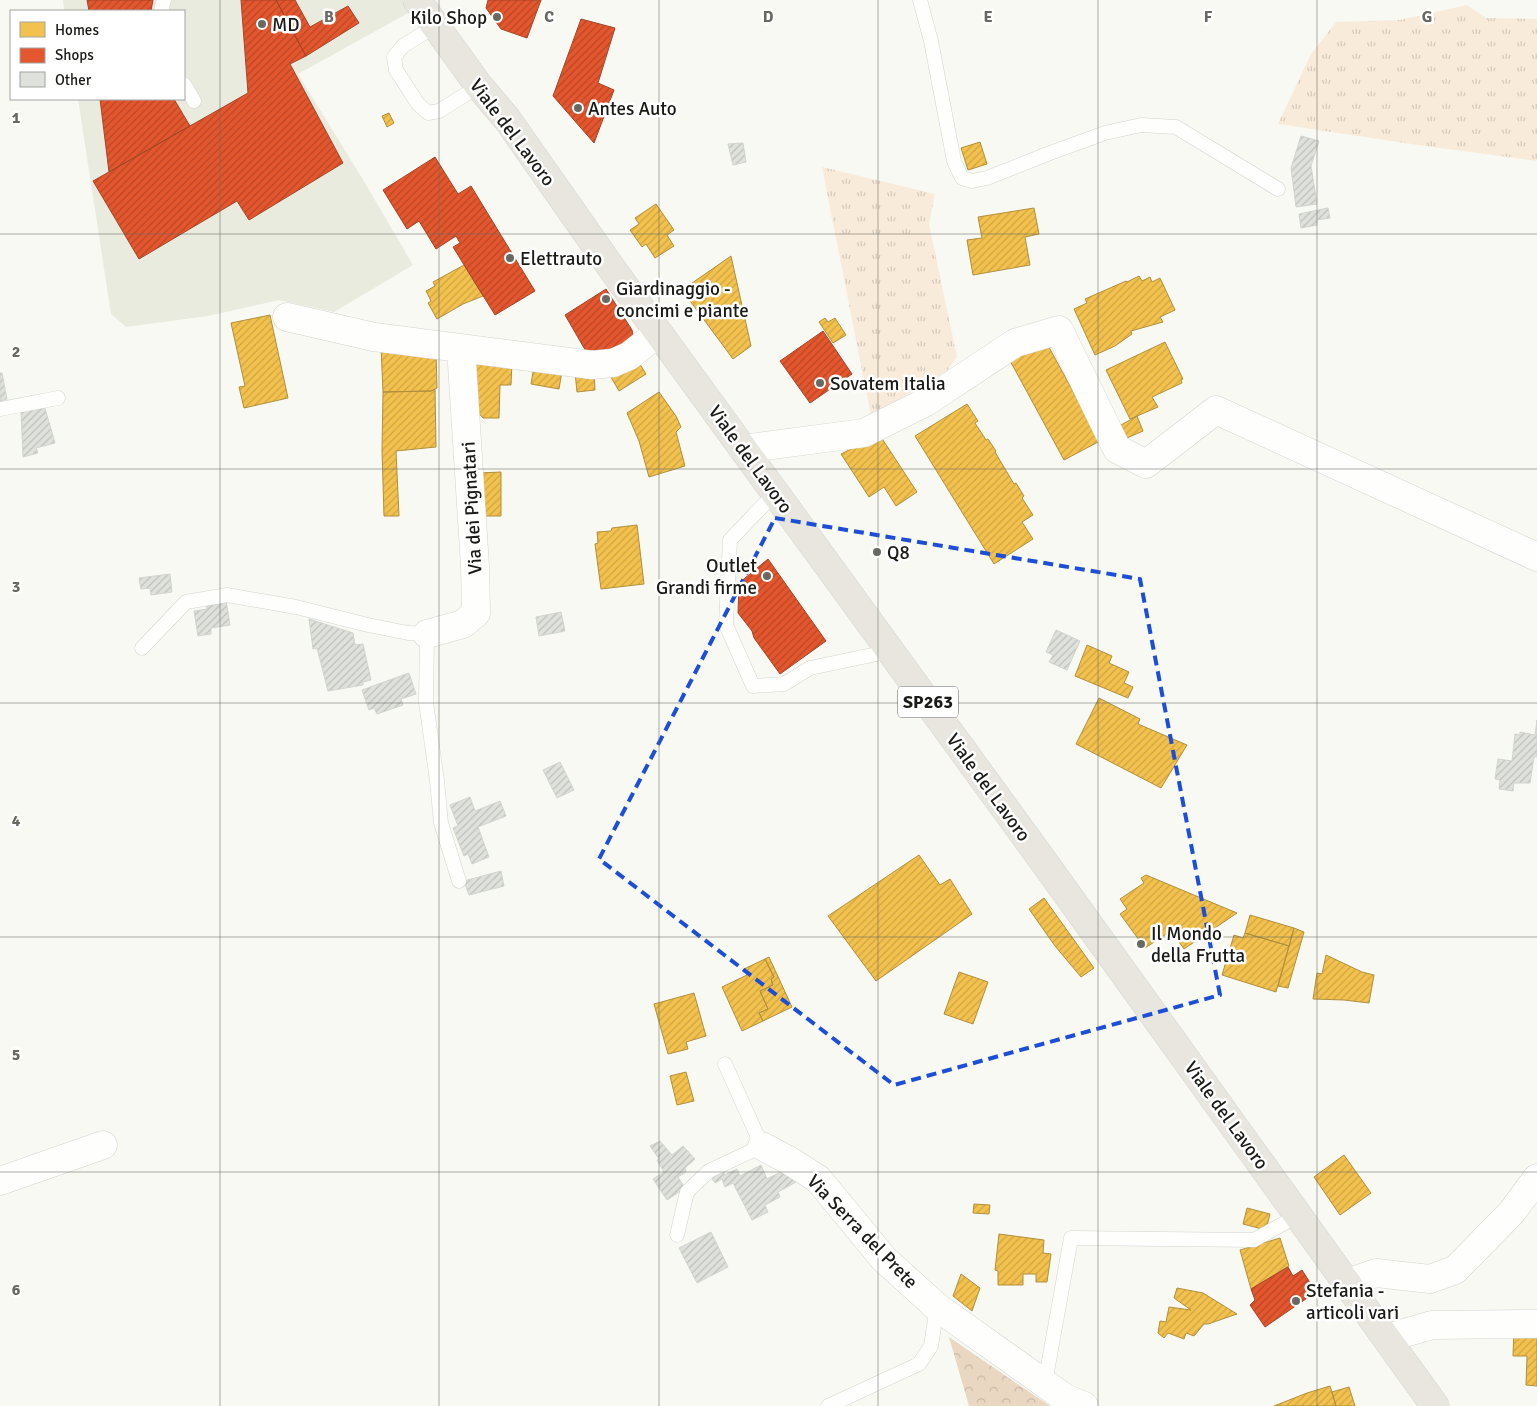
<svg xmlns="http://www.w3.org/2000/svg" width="1537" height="1406" font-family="Signika,sans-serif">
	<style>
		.built { fill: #e9ebdf }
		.grass { fill: url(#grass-tufts) }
		.forest { fill: url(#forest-crowns) }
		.homes { fill: url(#homes-hatch); stroke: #b18f3d }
		.shops { fill: url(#shops-hatch); stroke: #a74527 }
		.building { fill: url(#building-hatch); stroke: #d2d4cf }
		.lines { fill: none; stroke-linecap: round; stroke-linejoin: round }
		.service-casing { stroke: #d3d4cf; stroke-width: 15 }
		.minor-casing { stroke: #d3d4cf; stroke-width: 29 }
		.primary-casing { stroke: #d3d4d1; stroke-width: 29 }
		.service { stroke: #fefefd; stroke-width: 14 }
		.minor { stroke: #fefefd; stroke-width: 28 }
		.primary { stroke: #e9e6df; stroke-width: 28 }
		.marked { fill: none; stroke: #1d4ed8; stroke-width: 4; stroke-dasharray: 10 6; stroke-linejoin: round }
		.grid { fill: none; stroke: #686963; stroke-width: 1; stroke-opacity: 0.55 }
		.poi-dot { fill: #686963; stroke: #fff; stroke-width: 2 }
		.labels { text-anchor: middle; stroke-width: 5; stroke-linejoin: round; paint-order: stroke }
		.shield { fill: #fff; stroke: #5f5f5c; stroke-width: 1 }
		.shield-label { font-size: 18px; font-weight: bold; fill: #1a1b16 }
		.poi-label { font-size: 19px; fill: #1a1b16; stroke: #fff; text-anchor: start }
		.street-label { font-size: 19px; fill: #1a1b16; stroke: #fff }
		.grid-label { font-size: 16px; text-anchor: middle; font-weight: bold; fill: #686963; stroke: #fff; stroke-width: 5; stroke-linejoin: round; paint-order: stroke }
	</style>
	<defs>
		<pattern id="grass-tufts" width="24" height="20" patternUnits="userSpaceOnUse" patternTransform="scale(1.25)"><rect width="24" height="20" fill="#f9ebda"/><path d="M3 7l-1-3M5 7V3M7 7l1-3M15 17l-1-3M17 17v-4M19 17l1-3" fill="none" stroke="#d5c9ba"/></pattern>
		<pattern id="forest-crowns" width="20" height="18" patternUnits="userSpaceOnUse" patternTransform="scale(1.25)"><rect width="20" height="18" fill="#ead7c2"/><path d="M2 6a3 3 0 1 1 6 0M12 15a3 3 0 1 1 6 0" fill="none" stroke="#c8b8a6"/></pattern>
		<pattern id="homes-hatch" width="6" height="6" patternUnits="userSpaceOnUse" patternTransform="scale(1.25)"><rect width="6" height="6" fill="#f2c14e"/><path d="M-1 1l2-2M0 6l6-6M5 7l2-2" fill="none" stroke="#cfa543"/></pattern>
		<pattern id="shops-hatch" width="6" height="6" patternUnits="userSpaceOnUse" patternTransform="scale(1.25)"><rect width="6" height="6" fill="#e4572e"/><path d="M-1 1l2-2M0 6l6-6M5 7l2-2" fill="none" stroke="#b84726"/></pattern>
		<pattern id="building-hatch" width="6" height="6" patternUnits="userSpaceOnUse" patternTransform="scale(1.25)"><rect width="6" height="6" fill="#dfe1dc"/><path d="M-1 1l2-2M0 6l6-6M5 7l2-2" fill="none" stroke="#bfc0bc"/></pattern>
	</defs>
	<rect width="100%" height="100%" fill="#f8f9f3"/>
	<path class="built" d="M63,0H402L410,12L298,74L365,183L413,265L334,312L279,300L208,316L126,327L111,314L78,99H184V11H64Z"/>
	<path class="grass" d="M1467,5L1486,18L1537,19V161L1418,145L1278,124L1311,54L1336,22L1400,20Z
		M822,167L935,194L929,224L957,357L947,371L871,416Z"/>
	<path class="forest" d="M949,1337L1050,1406H969Z"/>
	<path class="homes" d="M389,113L394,123L387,127L382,116Z
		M980,142L987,164L968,170L961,148Z
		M656,204L674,230L667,235L674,246L655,258L646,244L642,247L630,230L639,224L635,218Z
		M1034,208L1039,234L1025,237L1030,265L973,275L967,240L982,238L978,217Z
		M731,256L751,346L733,359L682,290Z
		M464,265L483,296L463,304L437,319L428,303L431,301L426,291L435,286L433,282Z
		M1139,276L1142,281L1150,277L1152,282L1160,278L1175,310L1160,317L1163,322L1131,331L1132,334L1115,346L1095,355L1074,309L1087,303L1085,299L1126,281L1127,282Z
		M270,315L288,398L244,408L239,387L245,386L231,323Z
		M825,318L828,322L835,318L846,335L833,343L819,322Z
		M1044,338L1100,441L1064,460L1008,357Z
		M1165,342L1183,379L1181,380L1182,383L1152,397L1158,407L1130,419L1106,370Z
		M381,347L436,352L437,388L431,391L383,392Z
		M635,356L646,374L619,391L608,372Z
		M469,361H512L511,385H500L499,418H483L477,411V386H469Z
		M534,366L562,371L559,389L531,384Z
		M594,371L595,390L577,392L575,372Z
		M435,389L436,447L396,451L399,516H384L382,450L383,392L431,391Z
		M659,392L676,416L681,427L676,432L685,466L649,477L639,441L627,413Z
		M967,404L978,421L975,423L986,440L988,439L996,451L995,452L1014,484L1016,483L1024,496L1022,498L1033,515L1022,522L1033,539L994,564L915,436Z
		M1137,416L1143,431L1127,438L1121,425Z
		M881,437L917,492L896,506L884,487L869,497L841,454L861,444Z
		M501,472V516H478L479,473Z
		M637,525L644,584L601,589L595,544L598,543L597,532L611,531L612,528Z
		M1087,645L1112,656L1109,663L1129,672L1124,683L1133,687L1128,698L1075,676Z
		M1099,698L1140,719L1138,724L1187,745L1161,788L1076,744Z
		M919,855L940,885L950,879L972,914L876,981L828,916Z
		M1146,875L1237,913L1184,949L1171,931L1145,948L1120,914L1127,909L1120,899L1144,883L1141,878Z
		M1044,898L1094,968L1081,977L1055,946L1029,909Z
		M1250,915L1294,928L1289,946L1245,933Z
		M1294,928L1304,932L1288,988L1278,986Z
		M1245,933L1289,946L1276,992L1222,975L1234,935L1243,938Z
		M1326,955L1362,972L1374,975L1369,1003L1344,1000L1313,999L1317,973L1322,974Z
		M769,957L792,1007L763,1021L759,1013L768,1009L760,991L773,985L771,979L774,977L765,959Z
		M765,959L774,977L771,979L773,985L760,991L768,1009L759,1013L763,1021L742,1031L722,987L747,975L744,969Z
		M959,972L988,982L973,1024L944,1014Z
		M694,993L706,1036L686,1042L688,1049L668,1054L654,1004Z
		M686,1072L694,1101L677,1105L670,1076Z
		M1344,1155L1371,1193L1340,1215L1314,1177Z
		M974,1204L990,1205L989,1214L973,1213Z
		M1247,1208L1270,1214L1266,1230L1243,1224Z
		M999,1234L1044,1240L1043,1253L1051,1254L1047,1282H1036V1274H1023V1285H998V1271L995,1270Z
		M1280,1238L1289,1266L1251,1289L1240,1250Z
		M961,1274L980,1288L972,1311L953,1296Z
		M1177,1288L1203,1293L1237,1314L1208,1324H1204L1194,1336L1186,1333L1184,1339L1168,1333L1164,1338L1158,1333L1160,1321L1166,1322L1169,1307L1191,1310L1174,1298Z
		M1514,1328L1537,1330V1386L1526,1385L1527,1356H1513Z
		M1330,1386L1336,1406H1274L1307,1393Z
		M1349,1387L1355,1406H1336L1332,1392Z"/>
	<path class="shops" d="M87,0H153L151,11H89Z
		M241,0H276L306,56L290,64L343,163L249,220L237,201L139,259L93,181L248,93Z
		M276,0H295L310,27L348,6L359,23L306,56Z
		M488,0H541L527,38L501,29L486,8Z
		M581,19L615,28L598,83L614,90L594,143L553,96Z
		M100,99H174L190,126L109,172Z
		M435,157L458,194L471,186L535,291L495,315L453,247L460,243L456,236L436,249L419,221L407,229L383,190Z
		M606,289L632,330L634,340L591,360L565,315Z
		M823,331L852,374L810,403L780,361Z
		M768,559L826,641L780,674L754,638L752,631L738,613L739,583Z
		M1288,1267L1293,1276L1302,1270L1316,1292L1265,1327L1250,1305L1255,1300L1251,1289Z"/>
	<path class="building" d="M1301,136L1319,141L1311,166L1317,204L1296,207L1291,168Z
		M743,143L746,162L733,165L728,144Z
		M1328,208L1330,218L1317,220V225L1301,228L1299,214Z
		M0,373H2L7,399L0,401Z
		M44,405L55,443L36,448L38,453L23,457L21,411Z
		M170,574L172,592L151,595L150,588L141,589L139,578Z
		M226,600L230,625L211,628V634L198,636L194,611L207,609L206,603Z
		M561,612L565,631L539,636L536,617Z
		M309,619L353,633L355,645L363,644L371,680L363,682V685L328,691L317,648L313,649Z
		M1056,630L1080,641L1067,670L1049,662L1053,655L1046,652Z
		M409,673L416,694L401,699L403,705L377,714L374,708L369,710L362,690Z
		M1537,720V757H1534L1530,783H1514L1513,791L1499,789L1500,780L1495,779L1498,759L1512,761L1515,734L1520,735V732L1535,735Z
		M560,762L574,790L557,798L543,770Z
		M470,797L475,811L500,801L506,816L478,827L489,857L472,864L468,854L464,856L453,828L458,826L450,805Z
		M501,871L504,886L469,895L464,881Z
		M660,1141L672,1155L683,1146L695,1159L685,1168L686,1172L678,1177L685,1188L667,1200L653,1179L664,1172L657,1160L659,1159L650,1146Z
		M761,1165L767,1179L789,1168L796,1182L778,1192L780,1197L765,1205L768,1212L752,1220L733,1183L725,1187L722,1179L715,1183L709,1174L722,1168L725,1175L737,1169L740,1176Z
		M711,1232L728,1267L697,1283L679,1248Z"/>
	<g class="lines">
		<defs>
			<path id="service" d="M920,0L931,41L954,161L962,178L972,181L987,178L1050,153L1105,133L1141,125L1176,127L1278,189
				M161,11L164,0
				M435,26L403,46L394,57L396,70L418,104L428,113L439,111L479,86
				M184,84L194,101
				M0,409L58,398
				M775,493L730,540L726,625L753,686L784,684L810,668L891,651
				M142,648L186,602L227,595L296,607L368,625L408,633L427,634L426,702L437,781L441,823L459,881
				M677,1235L687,1192L709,1171L762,1146L725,1064
				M1045,1383L1071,1238L1254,1240L1299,1215
				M828,1406L919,1364L931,1346L937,1307"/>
			<path id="minor" d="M287,317L374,337L592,365L613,363L629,356L658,333
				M743,449L864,433L926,402L1015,343L1059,330L1117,449L1146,464L1216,410L1537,557
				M427,634L463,624L476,613L475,566L461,348
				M762,1146L790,1161L818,1179L884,1259L937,1307L1065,1398L1084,1406
				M0,1181L103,1145
				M1347,1283L1376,1273L1430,1279L1455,1270L1511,1213L1537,1178
				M1387,1338L1432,1325L1537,1324"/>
			<path id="primary" d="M417,0L479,86L507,119L610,266L1049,869L1435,1406"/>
		</defs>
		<use href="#service" class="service-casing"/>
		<use href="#minor" class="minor-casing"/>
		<use href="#primary" class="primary-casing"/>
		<use href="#service" class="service"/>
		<use href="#minor" class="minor"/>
		<use href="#primary" class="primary"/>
	</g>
	<path class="marked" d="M775,518L1140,579L1220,995L894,1085L599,859Z"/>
	<path class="grid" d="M220,0V1406M439,0V1406M659,0V1406M878,0V1406M1098,0V1406M1317,0V1406M0,234H1537M0,469H1537M0,703H1537M0,937H1537M0,1172H1537"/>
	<g class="poi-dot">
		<circle cx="497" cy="17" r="5"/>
		<circle cx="262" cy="24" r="5"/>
		<circle cx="578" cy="108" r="5"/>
		<circle cx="510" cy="258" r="5"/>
		<circle cx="606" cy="299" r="5"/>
		<circle cx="820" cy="383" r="5"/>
		<circle cx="877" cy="552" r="5"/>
		<circle cx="767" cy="576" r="5"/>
		<circle cx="1141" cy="944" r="5"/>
		<circle cx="1296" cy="1301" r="5"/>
	</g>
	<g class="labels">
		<rect class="shield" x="898" y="686.5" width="60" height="31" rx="4"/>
		<g class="shield-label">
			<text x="928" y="708">SP263</text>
		</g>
		<g class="poi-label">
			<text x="487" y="24" text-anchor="end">Kilo Shop</text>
			<text x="272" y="31">MD</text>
			<text x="588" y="115">Antes Auto</text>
			<text x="520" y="265">Elettrauto</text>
			<text x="616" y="295">Giardinaggio -<tspan x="616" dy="22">concimi e piante</tspan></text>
			<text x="830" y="390">Sovatem Italia</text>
			<text x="887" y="559">Q8</text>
			<text x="757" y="572" text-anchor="end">Outlet<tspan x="757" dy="22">Grandi firme</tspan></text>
			<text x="1151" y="940">Il Mondo<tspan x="1151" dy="22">della Frutta</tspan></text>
			<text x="1306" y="1297">Stefania -<tspan x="1306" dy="22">articoli vari</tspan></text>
		</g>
		<g class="street-label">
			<text transform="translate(513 132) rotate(53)" y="7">Viale del Lavoro</text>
			<text transform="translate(751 459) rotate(54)" y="7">Viale del Lavoro</text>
			<text transform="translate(471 508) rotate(-93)" y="7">Via dei Pignatari</text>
			<text transform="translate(989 787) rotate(54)" y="7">Viale del Lavoro</text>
			<text transform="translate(1227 1115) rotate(54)" y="7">Viale del Lavoro</text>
			<text transform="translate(863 1231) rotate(46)" y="7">Via Serra del Prete</text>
		</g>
	</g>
	<g class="grid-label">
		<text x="329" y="22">B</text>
		<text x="549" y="22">C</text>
		<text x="768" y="22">D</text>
		<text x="988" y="22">E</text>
		<text x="1208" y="22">F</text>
		<text x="1427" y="22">G</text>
		<text x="16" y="123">1</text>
		<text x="16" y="357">2</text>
		<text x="16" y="592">3</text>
		<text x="16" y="826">4</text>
		<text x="16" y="1060">5</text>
		<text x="16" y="1295">6</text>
	</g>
	<rect x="10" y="10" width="175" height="90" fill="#ffffff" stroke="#a3a4a2"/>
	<rect x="20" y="22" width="25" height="15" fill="#f2c14e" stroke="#a3a4a2"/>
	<text x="55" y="35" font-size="15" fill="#1a1b16">Homes</text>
	<rect x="20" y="48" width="25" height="15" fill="#e4572e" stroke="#a3a4a2"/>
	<text x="55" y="60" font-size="15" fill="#1a1b16">Shops</text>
	<rect x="20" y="72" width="25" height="15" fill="#dfe1dc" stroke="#a3a4a2"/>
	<text x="55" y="85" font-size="15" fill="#1a1b16">Other</text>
</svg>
